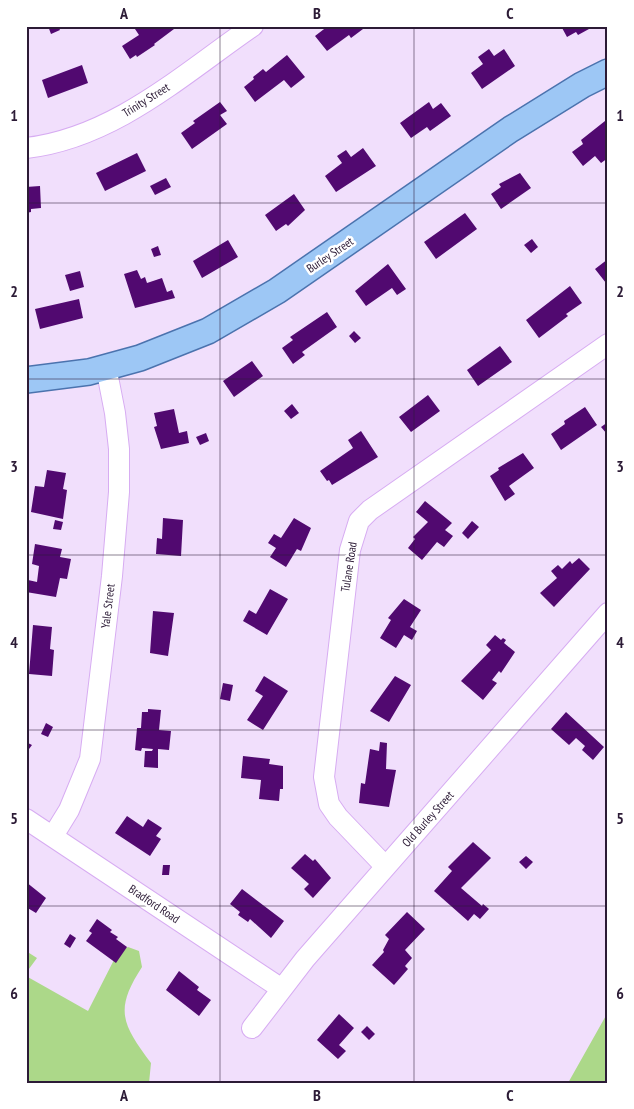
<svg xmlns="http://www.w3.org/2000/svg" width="634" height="1109" font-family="'PT Sans Narrow',sans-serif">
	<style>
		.green { fill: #acd889 }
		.building { fill: #510970 }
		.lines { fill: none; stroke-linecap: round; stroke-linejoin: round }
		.minor-casing { stroke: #d7acf2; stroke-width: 22 }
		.major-casing { stroke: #4b73ae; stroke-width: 28 }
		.minor { stroke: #fff; stroke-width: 20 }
		.major { stroke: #9dc7f5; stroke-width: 25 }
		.grid { fill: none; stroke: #2c1b36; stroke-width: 1; stroke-opacity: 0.55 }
		.labels { text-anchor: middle; stroke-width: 5; stroke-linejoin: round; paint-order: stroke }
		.street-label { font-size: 12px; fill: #2c1b36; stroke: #fff }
		.neatline { fill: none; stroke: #2c1b36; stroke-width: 2 }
		.grid-label { font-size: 16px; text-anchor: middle; font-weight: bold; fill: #2c1b36 }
	</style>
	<rect width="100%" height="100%" fill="#f1dffc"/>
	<path class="green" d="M128,947L139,951L142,967C114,1010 122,1024 151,1063L149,1083H26V976L88,1011L118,952Z
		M26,951L37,958L26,973Z
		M608,1012V1083H568Z"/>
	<path class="building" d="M48,26H58L60,30L51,34Z
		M133,26H178L154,44L155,45L137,57L136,55L130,59L122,46L139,35Z
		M328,26H367L351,38L349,35L327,51L315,36Z
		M561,26H587L589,29L578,35L576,32L567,37Z
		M489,49L494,56L504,49L515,66L482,89L471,73L483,64L478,57Z
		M287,55L305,77L291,88L284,80L255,102L244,87L254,79L253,77L263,69L266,72Z
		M82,65L88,83L48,98L42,80Z
		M220,102L227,111L220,115L227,124L192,149L181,133L195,123L193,121Z
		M429,102L433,109L441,103L451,116L430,131L427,127L411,138L400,123Z
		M605,121L608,125V132L605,134L608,137V158L601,163L595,156L583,166L572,152L583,144L581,140Z
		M363,148L376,166L336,192L325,176L342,163L337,156L346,150L351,157Z
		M137,153L146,171L105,191L96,173Z
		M520,173L531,188L501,209L491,194L501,187L499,184Z
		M166,178L171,187L155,195L150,186Z
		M40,186L41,208L31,209V212L26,213V187Z
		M294,194L305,210L288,226L286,224L276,231L265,215Z
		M465,213L477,229L436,259L424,242Z
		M532,239L538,247L531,253L524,245Z
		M228,240L238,257L202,278L193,261Z
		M158,246L161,255L154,257L151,249Z
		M608,259V281L606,283L595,269Z
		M388,264L406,289L397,295L392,288L366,306L355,291Z
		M137,270L141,279L145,277L147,283L162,278L167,292L172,290L175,298L135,308L124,274Z
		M80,271L84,287L70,291L65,275Z
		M570,286L582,303L566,314L568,316L539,338L526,320Z
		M79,299L83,318L40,329L35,309Z
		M327,312L337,327L302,352L305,355L293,364L282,348L293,340L290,337Z
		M354,331L361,338L355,343L349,336Z
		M500,346L512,362L478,386L467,370Z
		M252,361L263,376L234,397L223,381Z
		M428,395L440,411L411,432L399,417Z
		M292,404L299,413L291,419L284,411Z
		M585,407L597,425L561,450L551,434L565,424L564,421Z
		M174,409L179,433L187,431L189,443L161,449L154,427L157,426L154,413Z
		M608,422V433L607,434L601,427Z
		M361,431L378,457L332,485L329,480L327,481L320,471L353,448L348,440Z
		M206,433L209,441L200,445L196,437Z
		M523,453L534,468L509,486L515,494L505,501L490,476L499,470L498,468Z
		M47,470L66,473L63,489L67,490L63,519L31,512L35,486L44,487Z
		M425,501L452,523L445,530L453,536L444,547L437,542L422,560L408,548L415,539L413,537L428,522L416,512Z
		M163,518L183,520L181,556L156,554L157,538L162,539Z
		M294,518L311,528L301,551L297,549L286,567L270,557L276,548L268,543L274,534L281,538Z
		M55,520L63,522L61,530L53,529Z
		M472,521L479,527L468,539L462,533Z
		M35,544L62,549L60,557L71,559L67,579L60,578L56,597L26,592L28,580L37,582L39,566L32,564Z
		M579,558L590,569L554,607L540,593L557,578L551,571L558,565L562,569L570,561L572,564Z
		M270,589L288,599L267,635L243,621L249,610L256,614Z
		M404,599L421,610L410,627L417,631L412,640L404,635L396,648L380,638L391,620L388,618Z
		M153,611L174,613L168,656L150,653Z
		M33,625L52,627L50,649L54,650L52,676L29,674Z
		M495,635L501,640L503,638L506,640L504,643L515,652L501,673L499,671L492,680L497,683L483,700L461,681L491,650L486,645Z
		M264,676L288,691L263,730L247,720L263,696L255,691Z
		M395,676L411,685L389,722L370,711Z
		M223,683L233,685L230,701L220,699Z
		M148,709L161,710L159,730L171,731L169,750L158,749V768L144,767L145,751H152L153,749L142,748L141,751L135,750L137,728H141L142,712H148Z
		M566,712L604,747L593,760L582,750L585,746L576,738L569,745L551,729Z
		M46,723L53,727L48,737L41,734Z
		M26,742L32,745L26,753Z
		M380,742L387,743L386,769L396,770L389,807L359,803L361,783L365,784L370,749L379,751Z
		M243,756L270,759L269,764L283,766V789H280L279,801L259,799L261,780L241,778Z
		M127,816L143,827L148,819L162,828L156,836L161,839L150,856L115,833Z
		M473,842L491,858L461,888L482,906L483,904L489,909L480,919L474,914L468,921L434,891L452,871L448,867Z
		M305,854L313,861L315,859L331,878L313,898L304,889L309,884L291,868Z
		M526,856L533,862L526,869L519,862Z
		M163,865H170L169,875H162Z
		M26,882L46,898L36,913L26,907Z
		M242,889L284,921L271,938L250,919L248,922L238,915L240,912L230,904Z
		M407,912L425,929L405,950L412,958L405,966L408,969L394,985L372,965L384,952L383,950L389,939L385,935Z
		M97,919L112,930L110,932L118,937L116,939L127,947L116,963L86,941L92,933L89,931Z
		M70,934L76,938L70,948L64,944Z
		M179,971L199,987L197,990L211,1000L199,1016L166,990Z
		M339,1014L354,1028L339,1045L346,1051L338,1059L317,1040Z
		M367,1026L375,1034L369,1040L361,1032Z"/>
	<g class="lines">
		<defs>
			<path id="minor" d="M26,148C114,138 183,74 253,26
				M26,819L282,989
				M53,836L69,810L90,759L112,576L119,492V449L115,413L106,367
				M385,866L338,817L329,804L324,777L350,550L359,521L370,510L608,344
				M252,1028L305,959L608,613"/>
			<path id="major" d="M26,380L89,372L140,358L208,331L277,291L511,129L582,85L608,72"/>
		</defs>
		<use href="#minor" class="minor-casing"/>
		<use href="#major" class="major-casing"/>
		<use href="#minor" class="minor"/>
		<use href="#major" class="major"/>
	</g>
	<path class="grid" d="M220,26V1083M414,26V1083M26,203H608M26,379H608M26,555H608M26,730H608M26,906H608"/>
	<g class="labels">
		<g class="street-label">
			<text transform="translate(146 100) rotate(-32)" y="4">Trinity Street</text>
			<text transform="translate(330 255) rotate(-34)" y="4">Burley Street</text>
			<text transform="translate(349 567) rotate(-81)" y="4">Tulane Road</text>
			<text transform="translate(108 606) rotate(-83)" y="4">Yale Street</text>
			<text transform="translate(428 819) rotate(-48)" y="4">Old Burley Street</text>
			<text transform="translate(154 904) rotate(34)" y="4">Bradford Road</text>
		</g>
	</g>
	<rect width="634" height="1109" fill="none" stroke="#ffffff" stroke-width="55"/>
	<rect x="28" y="28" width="578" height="1054" class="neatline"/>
	<g class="grid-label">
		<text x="124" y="19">A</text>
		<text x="317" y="19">B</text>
		<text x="510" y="19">C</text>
		<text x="14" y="121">1</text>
		<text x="620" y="121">1</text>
		<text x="14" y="297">2</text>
		<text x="620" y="297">2</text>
		<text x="14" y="472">3</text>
		<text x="620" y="472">3</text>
		<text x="14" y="648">4</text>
		<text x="620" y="648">4</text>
		<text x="14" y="824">5</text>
		<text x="620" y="824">5</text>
		<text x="14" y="999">6</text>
		<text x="620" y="999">6</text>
		<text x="124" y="1101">A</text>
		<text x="317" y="1101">B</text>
		<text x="510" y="1101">C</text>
	</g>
</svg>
